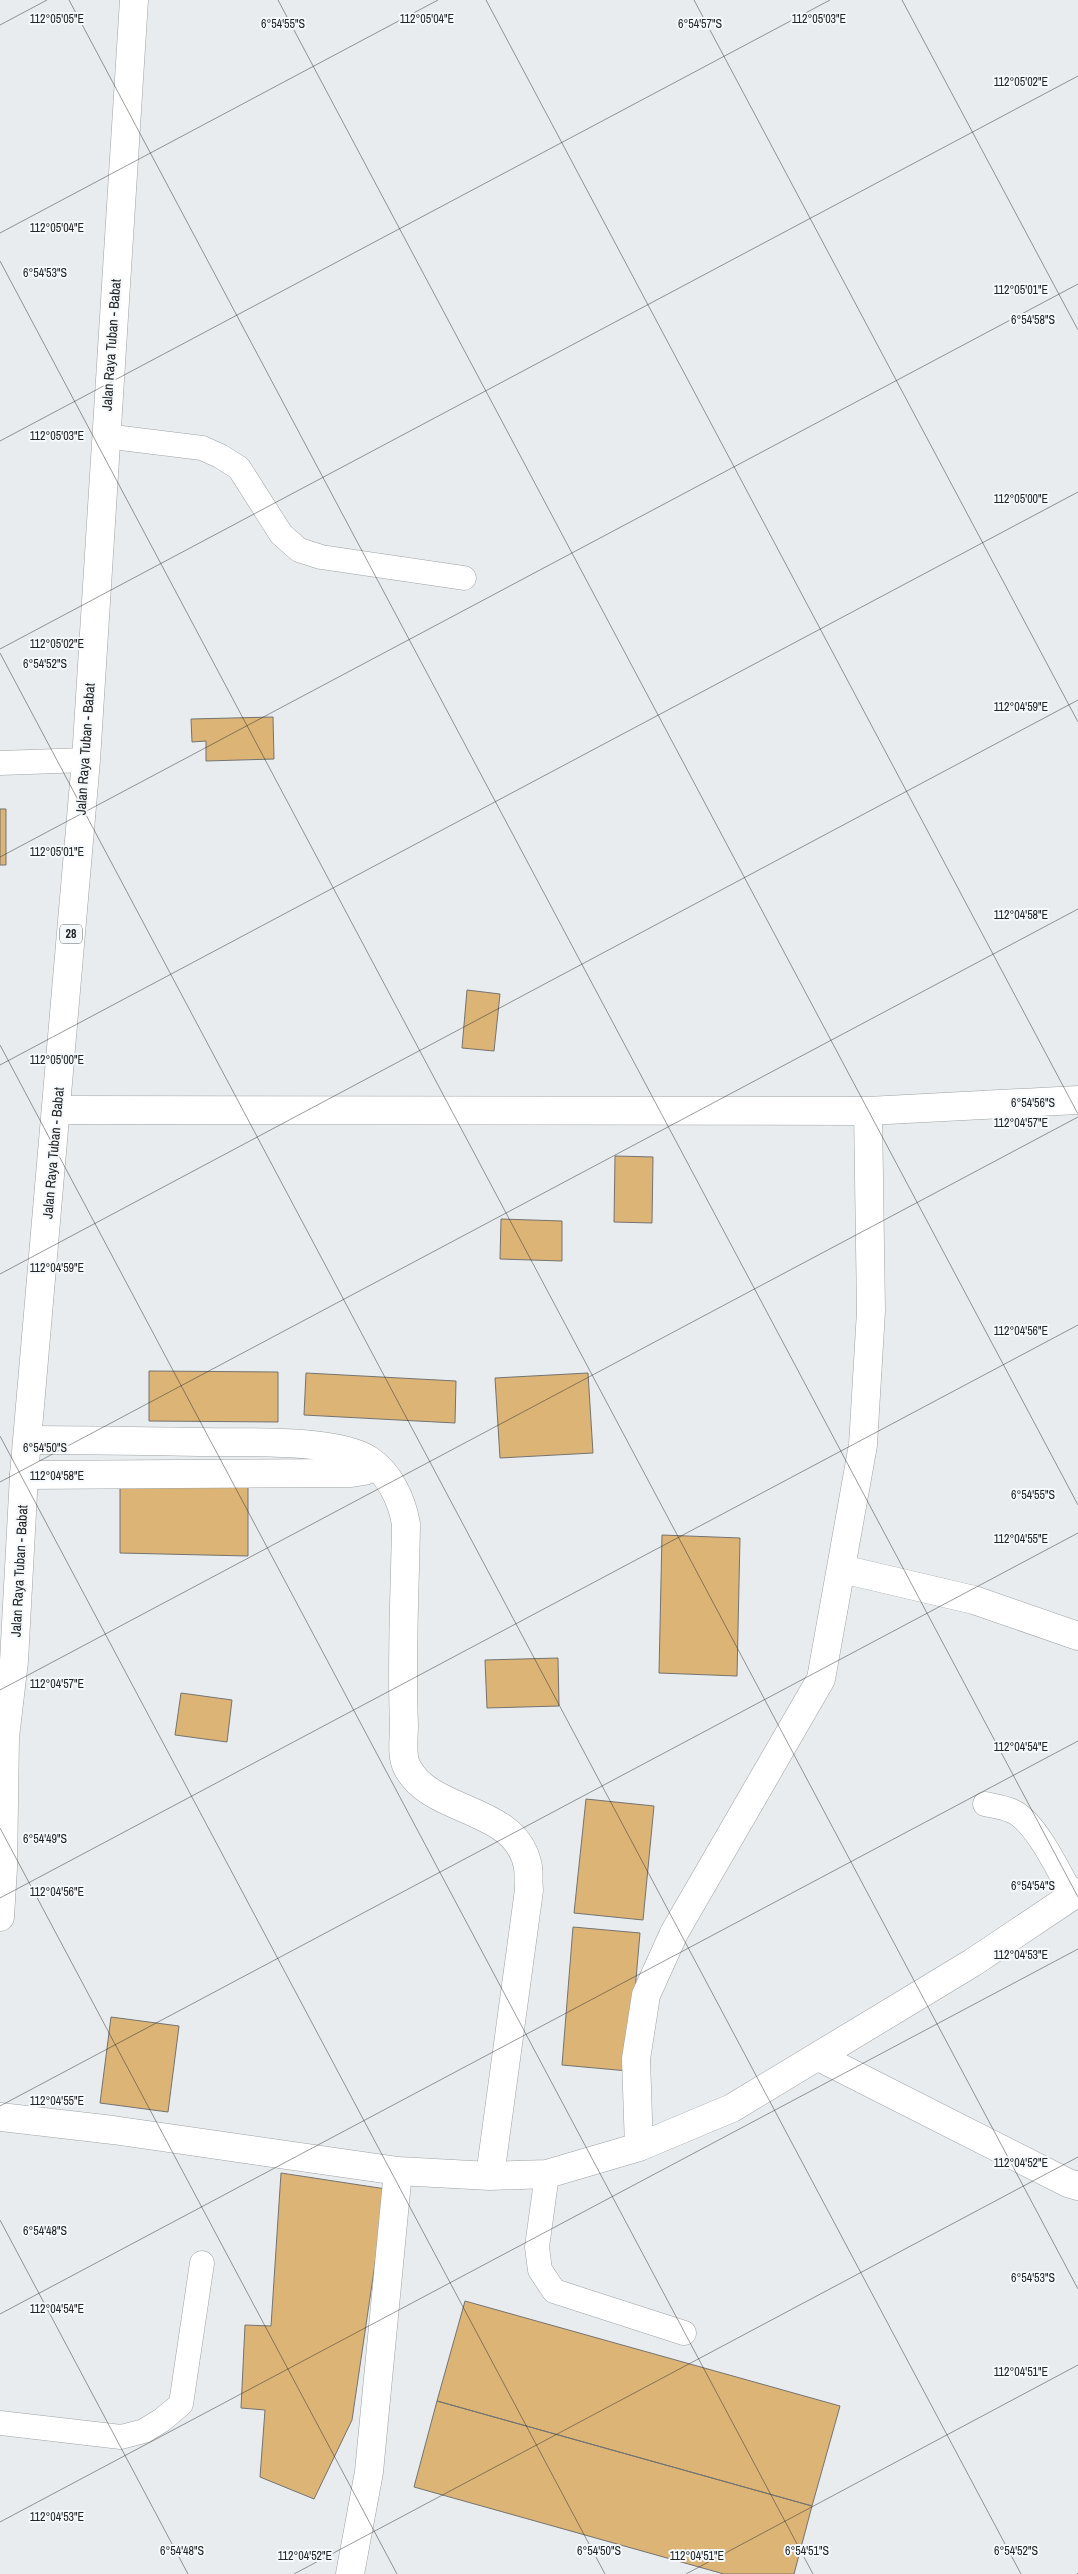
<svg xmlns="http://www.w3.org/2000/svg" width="1078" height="2574" font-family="'Archivo Narrow',sans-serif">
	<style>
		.building { fill: #dbb476; stroke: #757370 }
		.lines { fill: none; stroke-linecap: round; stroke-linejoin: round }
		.service-casing { stroke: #9ea2a4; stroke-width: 25 }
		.minor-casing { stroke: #9ea2a4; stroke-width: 29 }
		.trunk-casing { stroke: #9ea2a4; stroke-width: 29 }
		.service { stroke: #fff; stroke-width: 24 }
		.minor { stroke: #fff; stroke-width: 28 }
		.trunk { stroke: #fff; stroke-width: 28 }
		.ticks { fill: none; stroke: #232425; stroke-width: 1; stroke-opacity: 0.45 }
		.labels { text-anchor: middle; stroke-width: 4; stroke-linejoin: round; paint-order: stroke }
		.shield { fill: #f5f9fb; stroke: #626465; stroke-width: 1 }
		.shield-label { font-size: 12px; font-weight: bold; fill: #232425 }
		.street-label { font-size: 14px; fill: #232425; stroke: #f5f9fb }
		.ticks-label { font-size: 12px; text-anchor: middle; fill: #232425; stroke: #f5f9fb; stroke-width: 4; stroke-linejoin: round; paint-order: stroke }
	</style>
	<rect width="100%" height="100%" fill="#e8ecee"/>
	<path class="building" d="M273,717L274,759L206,761V741L192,742L191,719Z
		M0,809H6V865H0Z
		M467,990L500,994L494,1051L462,1048Z
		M615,1156L653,1157L652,1223L614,1222Z
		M501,1219L562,1221V1261L500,1259Z
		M149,1371L278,1372V1422L149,1421Z
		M306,1373L456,1381L455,1423L304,1415Z
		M588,1373L593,1453L500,1458L495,1378Z
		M120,1483L248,1486V1556L120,1553Z
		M662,1535L740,1538L737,1676L659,1673Z
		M558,1658L559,1706L487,1708L485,1660Z
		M181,1693L232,1700L227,1742L175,1735Z
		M586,1799L654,1806L643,1920L574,1913Z
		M573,1927L640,1933L628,2071L562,2065Z
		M111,2017L179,2026L168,2112L100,2103Z
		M281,2173L386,2189L352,2420L314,2499L260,2477L265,2410L241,2408L245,2325L271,2326Z
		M465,2301L840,2406L812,2506L437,2401Z
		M437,2401L812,2506L794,2574H724L414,2487Z"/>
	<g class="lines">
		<defs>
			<path id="service" d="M105,436L202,448L220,456L239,468L281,534L299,550L321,557L464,578
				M0,763L86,760
				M985,1804C994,1806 1004,1807 1012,1811C1036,1821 1060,1874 1073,1897
				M547,2174L537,2247L540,2270L554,2291L684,2333
				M0,2423L121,2437L144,2431L162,2420L181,2404L202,2263"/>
			<path id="minor" d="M57,1110L868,1111L1078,1100
				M28,1440C85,1440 142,1441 199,1442C240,1443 336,1438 369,1460C389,1473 402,1500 406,1524C405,1591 401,1658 404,1725C404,1737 401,1756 407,1767C431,1815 517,1805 528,1867C529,1874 528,1882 529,1890L490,2176
				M24,1475L351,1473L364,1471L376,1466
				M842,1569L974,1600L1078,1636
				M819,2057L1068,2183L1078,2186
				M0,2117L113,2130L398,2171L490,2176L547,2174L639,2147L732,2108L972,1963L1078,1892
				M639,2147L636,2059L646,1995L674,1933L821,1679L863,1445L871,1311L868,1111
				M350,2574L369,2472L398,2171"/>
			<path id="trunk" d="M0,1917L3,1868L5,1737L14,1661L24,1475L86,760L134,0"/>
		</defs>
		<use href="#service" class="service-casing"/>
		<use href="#minor" class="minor-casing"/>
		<use href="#trunk" class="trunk-casing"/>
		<use href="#service" class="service"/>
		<use href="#minor" class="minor"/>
		<use href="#trunk" class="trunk"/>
	</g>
	<path class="ticks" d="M69,0L1078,1897M278,0L1078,1505M486,0L1078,1114M694,0L1078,722M902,0L1078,330M0,25L47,0M0,233L438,0M0,261L1078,2289M0,441L830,0M0,649L1078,76M0,653L1021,2574M0,857L1078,284M0,1045L813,2574M0,1065L1078,492M0,1274L1078,700M0,1436L605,2574M0,1482L1078,909M0,1690L1078,1117M0,1828L397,2574M0,1898L1078,1325M0,2106L1078,1533M0,2220L188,2574M0,2314L1078,1741M0,2522L1078,1949M294,2574L1078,2157M686,2574L1078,2365M1077,2574L1078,2573"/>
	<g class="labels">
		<rect class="shield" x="60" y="924.5" width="22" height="19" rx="4"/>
		<g class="shield-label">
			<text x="71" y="938">28</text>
		</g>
		<g class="street-label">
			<text transform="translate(111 345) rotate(-86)" y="5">Jalan Raya Tuban - Babat</text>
			<text transform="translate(85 749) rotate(-86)" y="5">Jalan Raya Tuban - Babat</text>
			<text transform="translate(53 1153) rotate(-85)" y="5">Jalan Raya Tuban - Babat</text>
			<text transform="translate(19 1571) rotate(-87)" y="5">Jalan Raya Tuban - Babat</text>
		</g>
	</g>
	<g class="ticks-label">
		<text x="427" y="23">112°05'04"E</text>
		<text x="819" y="23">112°05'03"E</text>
		<text x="57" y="23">112°05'05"E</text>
		<text x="283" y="28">6°54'55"S</text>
		<text x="700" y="28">6°54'57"S</text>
		<text x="1021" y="86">112°05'02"E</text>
		<text x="57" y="232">112°05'04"E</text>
		<text x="45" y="277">6°54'53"S</text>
		<text x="1021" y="294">112°05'01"E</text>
		<text x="1033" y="324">6°54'58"S</text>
		<text x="57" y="440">112°05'03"E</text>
		<text x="1021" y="503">112°05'00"E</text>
		<text x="57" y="648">112°05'02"E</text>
		<text x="45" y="668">6°54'52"S</text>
		<text x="1021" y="711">112°04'59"E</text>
		<text x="57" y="856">112°05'01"E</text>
		<text x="1021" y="919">112°04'58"E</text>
		<text x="57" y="1064">112°05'00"E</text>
		<text x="1033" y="1107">6°54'56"S</text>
		<text x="1021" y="1127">112°04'57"E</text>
		<text x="57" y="1272">112°04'59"E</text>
		<text x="1021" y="1335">112°04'56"E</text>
		<text x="45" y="1452">6°54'50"S</text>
		<text x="57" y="1480">112°04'58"E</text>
		<text x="1033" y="1499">6°54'55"S</text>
		<text x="1021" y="1543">112°04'55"E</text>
		<text x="57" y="1688">112°04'57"E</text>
		<text x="1021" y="1751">112°04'54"E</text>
		<text x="45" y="1843">6°54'49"S</text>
		<text x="1033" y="1890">6°54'54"S</text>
		<text x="57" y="1896">112°04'56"E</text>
		<text x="1021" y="1959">112°04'53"E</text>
		<text x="57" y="2105">112°04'55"E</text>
		<text x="1021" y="2167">112°04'52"E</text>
		<text x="45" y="2235">6°54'48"S</text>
		<text x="1033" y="2282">6°54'53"S</text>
		<text x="57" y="2313">112°04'54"E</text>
		<text x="1021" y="2376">112°04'51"E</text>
		<text x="57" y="2521">112°04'53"E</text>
		<text x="182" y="2555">6°54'48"S</text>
		<text x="599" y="2555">6°54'50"S</text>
		<text x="807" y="2555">6°54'51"S</text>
		<text x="1016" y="2555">6°54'52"S</text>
		<text x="305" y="2560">112°04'52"E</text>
		<text x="697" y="2560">112°04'51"E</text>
	</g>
</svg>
